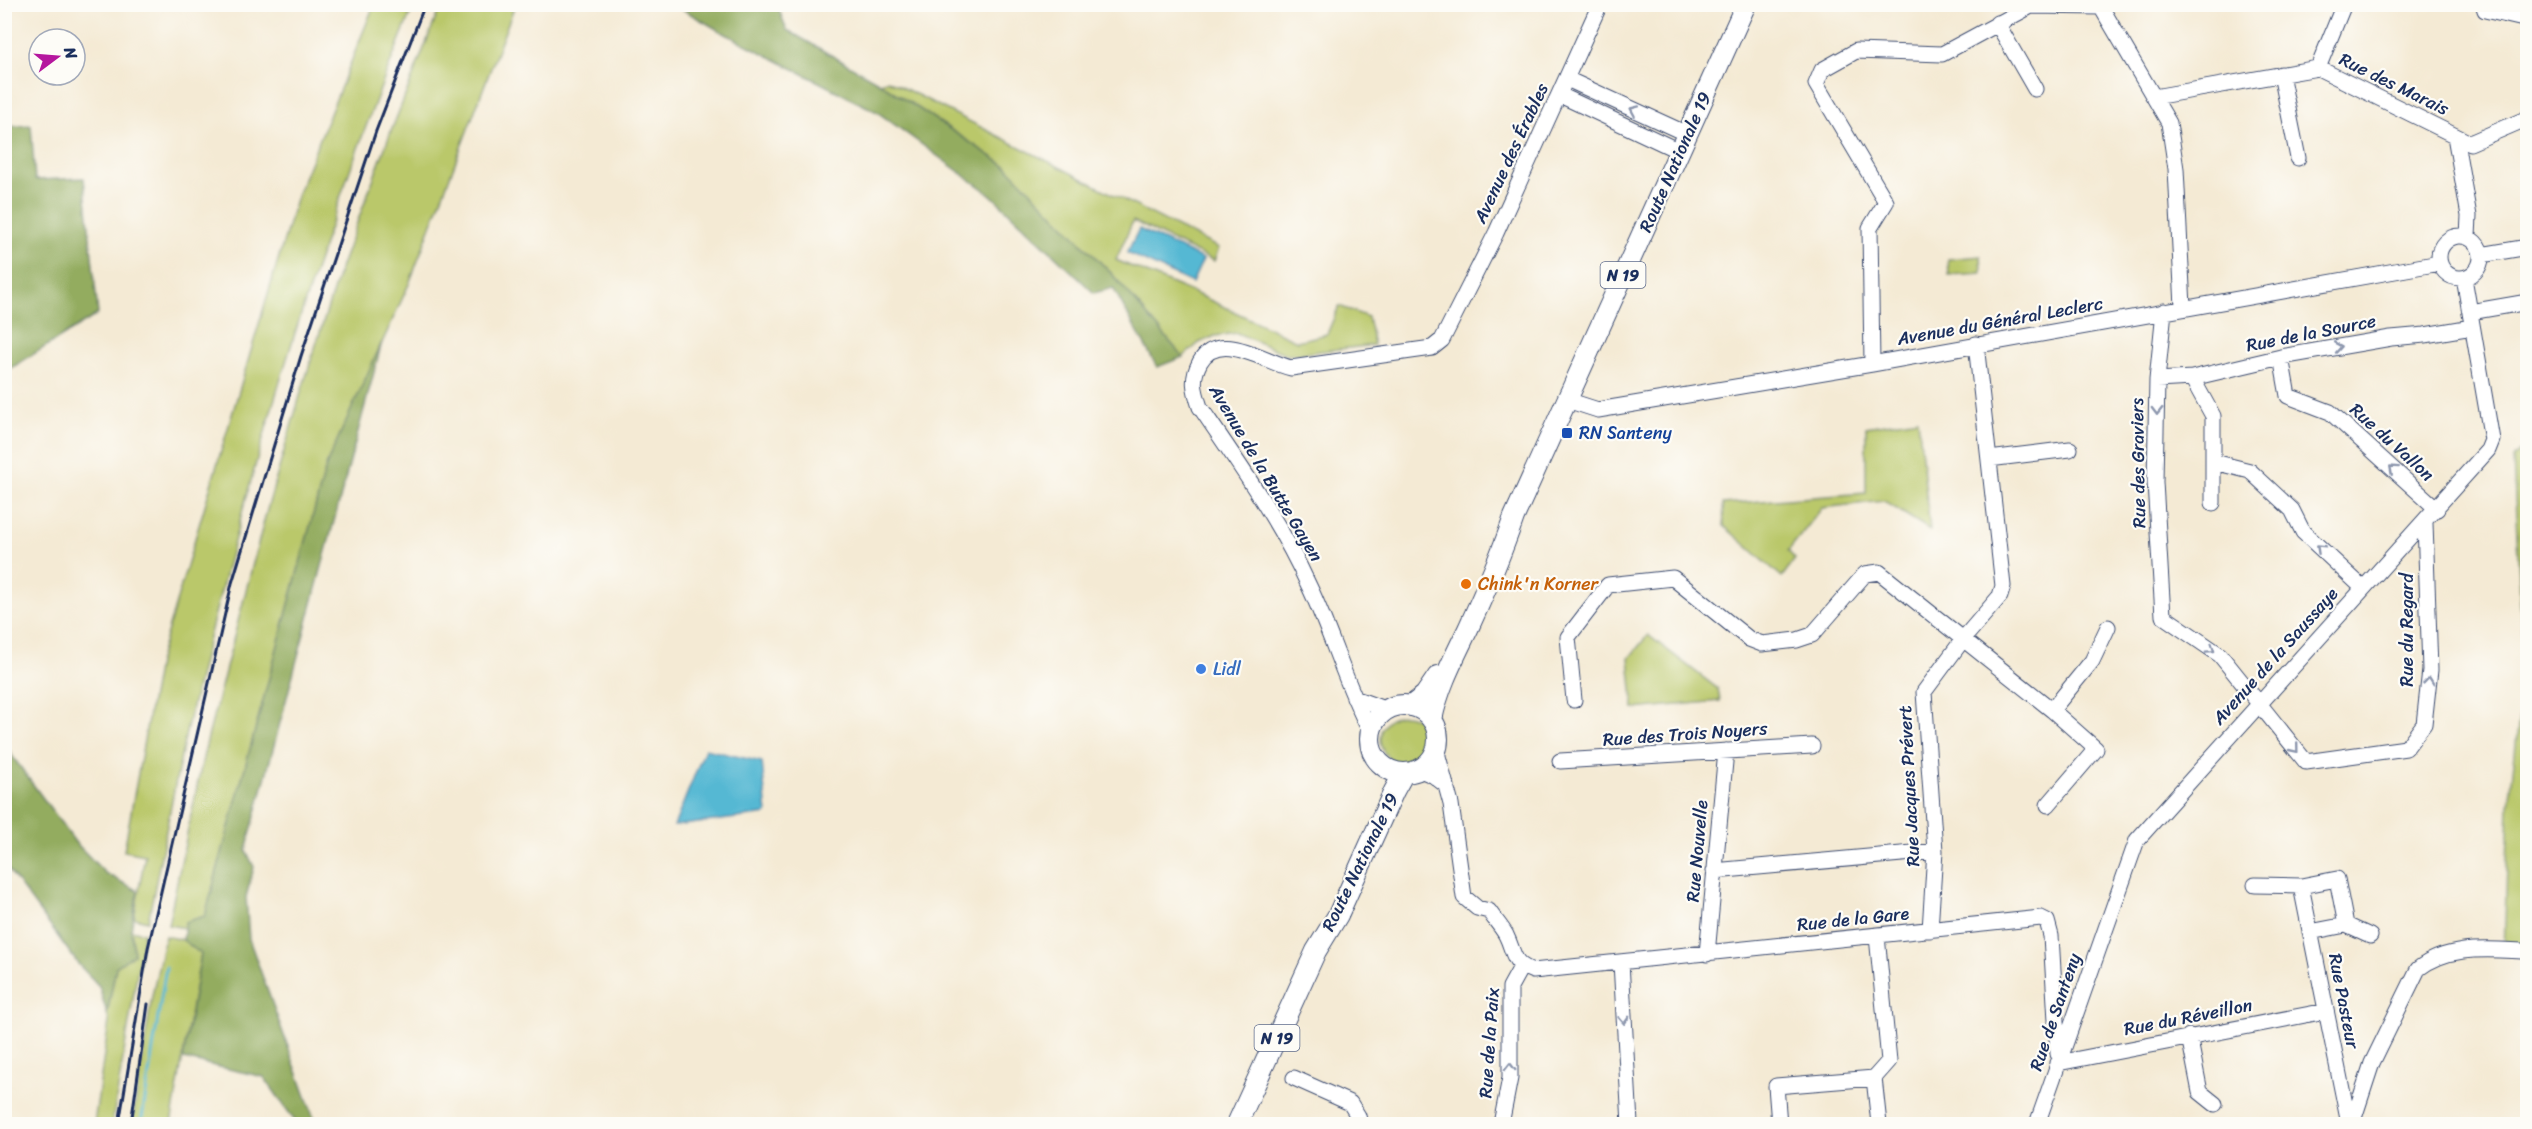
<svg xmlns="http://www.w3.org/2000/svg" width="2532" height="1129" font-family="Sriracha,sans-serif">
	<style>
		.green { fill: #bac86a; stroke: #6a7c64; stroke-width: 1.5 }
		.forest { fill: #93ac5e; stroke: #576e5e; stroke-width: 1.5 }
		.water { fill: #55b8d3; stroke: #387498; stroke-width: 1.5 }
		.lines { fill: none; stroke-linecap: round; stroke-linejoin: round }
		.stream { stroke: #55b8d3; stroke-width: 3 }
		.minor-casing { stroke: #3c4b70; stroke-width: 17 }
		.major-casing { stroke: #3c4b70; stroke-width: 22 }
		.minor { stroke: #fff; stroke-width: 15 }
		.major { stroke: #fff; stroke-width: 20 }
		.rail { stroke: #1b2f5e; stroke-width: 3 }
		.oneway { stroke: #8d97ae }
		.transit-dot { fill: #1a4fb4; stroke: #fdfcf7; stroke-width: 2 }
		.food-dot { fill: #e8710a; stroke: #fdfcf7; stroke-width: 2 }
		.shop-dot { fill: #3f7fe0; stroke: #fdfcf7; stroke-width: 2 }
		.labels { text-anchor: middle; stroke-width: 4.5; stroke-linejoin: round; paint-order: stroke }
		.shield { fill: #fdfcf7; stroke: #5f6c8c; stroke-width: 1.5 }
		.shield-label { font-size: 16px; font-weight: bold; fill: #1b2f5e }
		.street-label { font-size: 18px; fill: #1b2f5e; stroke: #fdfcf7 }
		.transit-label { font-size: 18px; fill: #164399; stroke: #fdfcf7; text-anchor: start }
		.food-label { font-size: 18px; fill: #c56008; stroke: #fdfcf7; text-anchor: start }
		.shop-label { font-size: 18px; fill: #366cbe; stroke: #fdfcf7; text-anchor: start }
	</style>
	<rect width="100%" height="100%" fill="#fdfcf7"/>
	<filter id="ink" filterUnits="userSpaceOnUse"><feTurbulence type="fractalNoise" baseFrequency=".0167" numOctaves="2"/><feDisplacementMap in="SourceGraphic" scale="12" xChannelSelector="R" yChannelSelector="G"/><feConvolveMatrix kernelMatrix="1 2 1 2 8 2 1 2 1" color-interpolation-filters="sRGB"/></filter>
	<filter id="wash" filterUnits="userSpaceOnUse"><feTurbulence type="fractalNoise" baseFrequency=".008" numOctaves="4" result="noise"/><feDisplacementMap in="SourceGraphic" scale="24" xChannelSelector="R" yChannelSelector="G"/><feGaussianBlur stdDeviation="1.35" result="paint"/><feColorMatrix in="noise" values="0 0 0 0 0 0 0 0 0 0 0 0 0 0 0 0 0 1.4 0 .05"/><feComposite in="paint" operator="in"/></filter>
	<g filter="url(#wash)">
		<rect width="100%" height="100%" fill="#f4ead4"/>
		<path class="green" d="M374,5H414C318,235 247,476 189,719C174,786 162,854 148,921L134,918L145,855L124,851L158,663L298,193Z
			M441,5H515L409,284L327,463L205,916L185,922V928L168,925L204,753L265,517L301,392L341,266L390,134Z
			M888,80L1219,248L1214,261L1133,221L1116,260L1201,296L1297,341L1327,334L1339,306L1368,317L1374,345L1288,355L1237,333L1215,336L1199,343L1183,357L1111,273L1006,166L880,83Z
			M1981,256L1982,273L1949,275L1948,259Z
			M1918,419L1930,530L1884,501L1822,508L1788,551L1795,559L1782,577L1724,526L1723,504L1866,493V427Z
			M2527,443L2528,951L2504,953L2509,806L2524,674L2513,458Z
			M1648,635L1718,689L1720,701L1634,709L1629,658Z
			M1380 739a24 24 0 1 1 48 0a24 24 0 1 1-48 0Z
			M131,930L144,933L112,1124H94L109,1021L107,1014L116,967L134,954Z
			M165,936L183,940L201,954L171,1124H132L152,996Z"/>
		<path class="forest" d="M675,5H777L787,30L880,83L1006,166L1111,273L1183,357L1157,367L1113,288L1094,293L991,195L877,112L720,31Z
			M31,125L35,180L84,178L98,314L5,372V127Z
			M382,342L246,850L254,867L246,897L249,939L316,1124H297L264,1077L183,1059L201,954L183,940L185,922L205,916L327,463Z
			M5,746L75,842L105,873L138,891L131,930L134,954L116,967L107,1014L99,986L79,965L5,865Z"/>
		<path class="water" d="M1139,229L1203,259L1192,283L1127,253Z
			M705,749L762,762L767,814L674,826Z"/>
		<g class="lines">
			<path class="stream" d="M141,1124L166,967"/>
		</g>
	</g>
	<g filter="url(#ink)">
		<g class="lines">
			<defs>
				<path id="minor" d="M2483,4L2485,10L2528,20
					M1997,23L2035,89
					M2318,68L2470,143L2528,118
					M2318,68L2344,4
					M2281,74L2298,158
					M1567,79L1687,134
					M1560,95L1679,151
					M2154,97L2318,68
					M2455,136L2469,216L2468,237
					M2439 257a21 21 0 1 1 42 0a21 21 0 1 1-42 0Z
					M2481,255L2528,247
					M2164,311L2157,380L2155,482L2163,616L2220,655L2306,762L2406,748L2424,724L2430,670L2425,523
					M2470,312L2528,302
					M2281,357L2288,396L2330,412L2437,509
					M1872,364L1870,228L1886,202L1816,84L1822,70L1856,51L1942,54L2031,6L2101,7L2169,123L2176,169L2183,307
					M2192,378L2213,416V503
					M2157,380L2192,378L2281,357L2391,338L2425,335L2472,327
					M1567,400L1598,410L1872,364L2440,263
					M1989,459L2070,449
					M2214,462L2250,471L2292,510L2303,532L2363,588
					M1354,698L1387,710
					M1574,700L1568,637L1608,585L1673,578L1749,639L1762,644L1797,640L1812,635L1865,574L1879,572L2052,710L2096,749L2048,805
					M2052,710L2092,661L2108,627
					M1371,733C1346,686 1332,634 1309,586C1280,522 1239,464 1200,407C1194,389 1191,379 1200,362C1219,329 1265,362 1291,368L1432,348L1442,340L1496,233L1600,4
					M1436,749L1451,804L1464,897L1477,908L1489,911C1494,919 1501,926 1506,935C1515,953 1511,963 1533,971L2041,918L2047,921L2051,936L2058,1054
					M1560,761L1812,746
					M1418,769L1434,776L1447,786
					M1714,871L1935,851
					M2255,885L2301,886L2337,879L2346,925L2310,932
					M2301,886L2349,1124
					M2346,925L2370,936
					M1930,930L1935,851L1924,692L1964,638L2000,596L2003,586L1976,344
					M1877,936L1889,1061L1874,1078L1879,1124
					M1707,954L1726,751
					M1621,962L1630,1124
					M2189,1036L2200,1092L2215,1104
					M2058,1063L2326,1011
					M1294,1078L1350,1103L1358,1116L1360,1124
					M1501,1124L1510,1078V987L1521,967
					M1779,1124L1776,1086L1874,1078
					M2037,1124L2137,840L2488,450L2492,440L2464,278
					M2352,1124L2372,1063L2418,969C2449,944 2490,950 2528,951"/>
				<path id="major" d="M1370 739a34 34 0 1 1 68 0a34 34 0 1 1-68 0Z
					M1411,706L1425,695L1438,676
					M1432,720C1438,688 1454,658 1468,629C1485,592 1501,555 1514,517L1746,4
					M1237,1124L1316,951L1338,915L1394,791L1404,773"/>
			</defs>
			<use href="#minor" class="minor-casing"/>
			<use href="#major" class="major-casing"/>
			<use href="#minor" class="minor"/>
			<use href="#major" class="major"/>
			<path class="rail" d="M119,1124L148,948L232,583L301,356L376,131L425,4
				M131,1124L148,1004"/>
		</g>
		<defs><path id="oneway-chevron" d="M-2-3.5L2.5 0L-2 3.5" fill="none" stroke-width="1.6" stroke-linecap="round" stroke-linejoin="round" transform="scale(1.5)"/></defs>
		<g class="oneway">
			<use href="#oneway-chevron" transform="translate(1634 110) rotate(-156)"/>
			<use href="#oneway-chevron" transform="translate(2338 347) rotate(-10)"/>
			<use href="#oneway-chevron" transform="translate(2157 411) rotate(91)"/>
			<use href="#oneway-chevron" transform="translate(2393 469) rotate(-138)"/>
			<use href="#oneway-chevron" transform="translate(2320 548) rotate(-137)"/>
			<use href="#oneway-chevron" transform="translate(2211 649) rotate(34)"/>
			<use href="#oneway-chevron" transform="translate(2429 681) rotate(-84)"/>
			<use href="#oneway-chevron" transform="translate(2295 749) rotate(51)"/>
			<use href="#oneway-chevron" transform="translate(1624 1020) rotate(87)"/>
			<use href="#oneway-chevron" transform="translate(1510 1067) rotate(-90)"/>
		</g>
	</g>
	<rect class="transit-dot" x="1561" y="427" width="12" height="12" rx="3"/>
	<circle class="food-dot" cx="1466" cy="584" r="6"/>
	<circle class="shop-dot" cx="1201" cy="669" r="6"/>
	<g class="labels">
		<g class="shield">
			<rect x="1600.5" y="262" width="45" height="26" rx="4.5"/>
			<rect x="1254.5" y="1025" width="45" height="26" rx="4.5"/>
		</g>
		<g class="shield-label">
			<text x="1623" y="281">N 19</text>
			<text x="1277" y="1044">N 19</text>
		</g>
		<g class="street-label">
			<text transform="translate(2394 84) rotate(26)" y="6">Rue des Marais</text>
			<text transform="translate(1511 153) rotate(-65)" y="6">Avenue des Érables</text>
			<text transform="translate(1675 162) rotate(-66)" y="6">Route Nationale 19</text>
			<text transform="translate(2000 321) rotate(-10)" y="6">Avenue du Général Leclerc</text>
			<text transform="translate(2311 333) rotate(-11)" y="6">Rue de la Source</text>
			<text transform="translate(2392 442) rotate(42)" y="6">Rue du Vallon</text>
			<text transform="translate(2138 463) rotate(-91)" y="6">Rue des Graviers</text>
			<text transform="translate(1266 473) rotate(59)" y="6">Avenue de la Butte Gayen</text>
			<text transform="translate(2407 630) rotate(-90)" y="6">Rue du Regard</text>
			<text transform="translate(2275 656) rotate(-48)" y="6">Avenue de la Saussaye</text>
			<text transform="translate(1685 734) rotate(-4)" y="6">Rue des Trois Noyers</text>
			<text transform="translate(1909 786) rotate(-93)" y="6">Rue Jacques Prévert</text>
			<text transform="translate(1697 851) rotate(-85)" y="6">Rue Nouvelle</text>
			<text transform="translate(1360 862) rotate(-64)" y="6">Route Nationale 19</text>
			<text transform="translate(1853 919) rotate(-6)" y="6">Rue de la Gare</text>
			<text transform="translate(2344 1001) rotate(79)" y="6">Rue Pasteur</text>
			<text transform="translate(2055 1012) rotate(-71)" y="6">Rue de Santeny</text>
			<text transform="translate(2188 1017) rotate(-11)" y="6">Rue du Réveillon</text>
			<text transform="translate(1489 1043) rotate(-86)" y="6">Rue de la Paix</text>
		</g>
		<g class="transit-label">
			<text x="1579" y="439">RN Santeny</text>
		</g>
		<g class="food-label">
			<text x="1478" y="590">Chink'n Korner</text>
		</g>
		<g class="shop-label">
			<text x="1213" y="675">Lidl</text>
		</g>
	</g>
	<rect width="2532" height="1129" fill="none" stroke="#fdfcf7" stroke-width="24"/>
	<g transform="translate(57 57) rotate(74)"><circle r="28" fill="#fdfcf7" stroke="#a3aaba" stroke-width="1.5"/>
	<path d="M0-4.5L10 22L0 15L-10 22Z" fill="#b5179e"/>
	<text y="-9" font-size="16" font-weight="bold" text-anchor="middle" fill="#1b2f5e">N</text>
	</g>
</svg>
